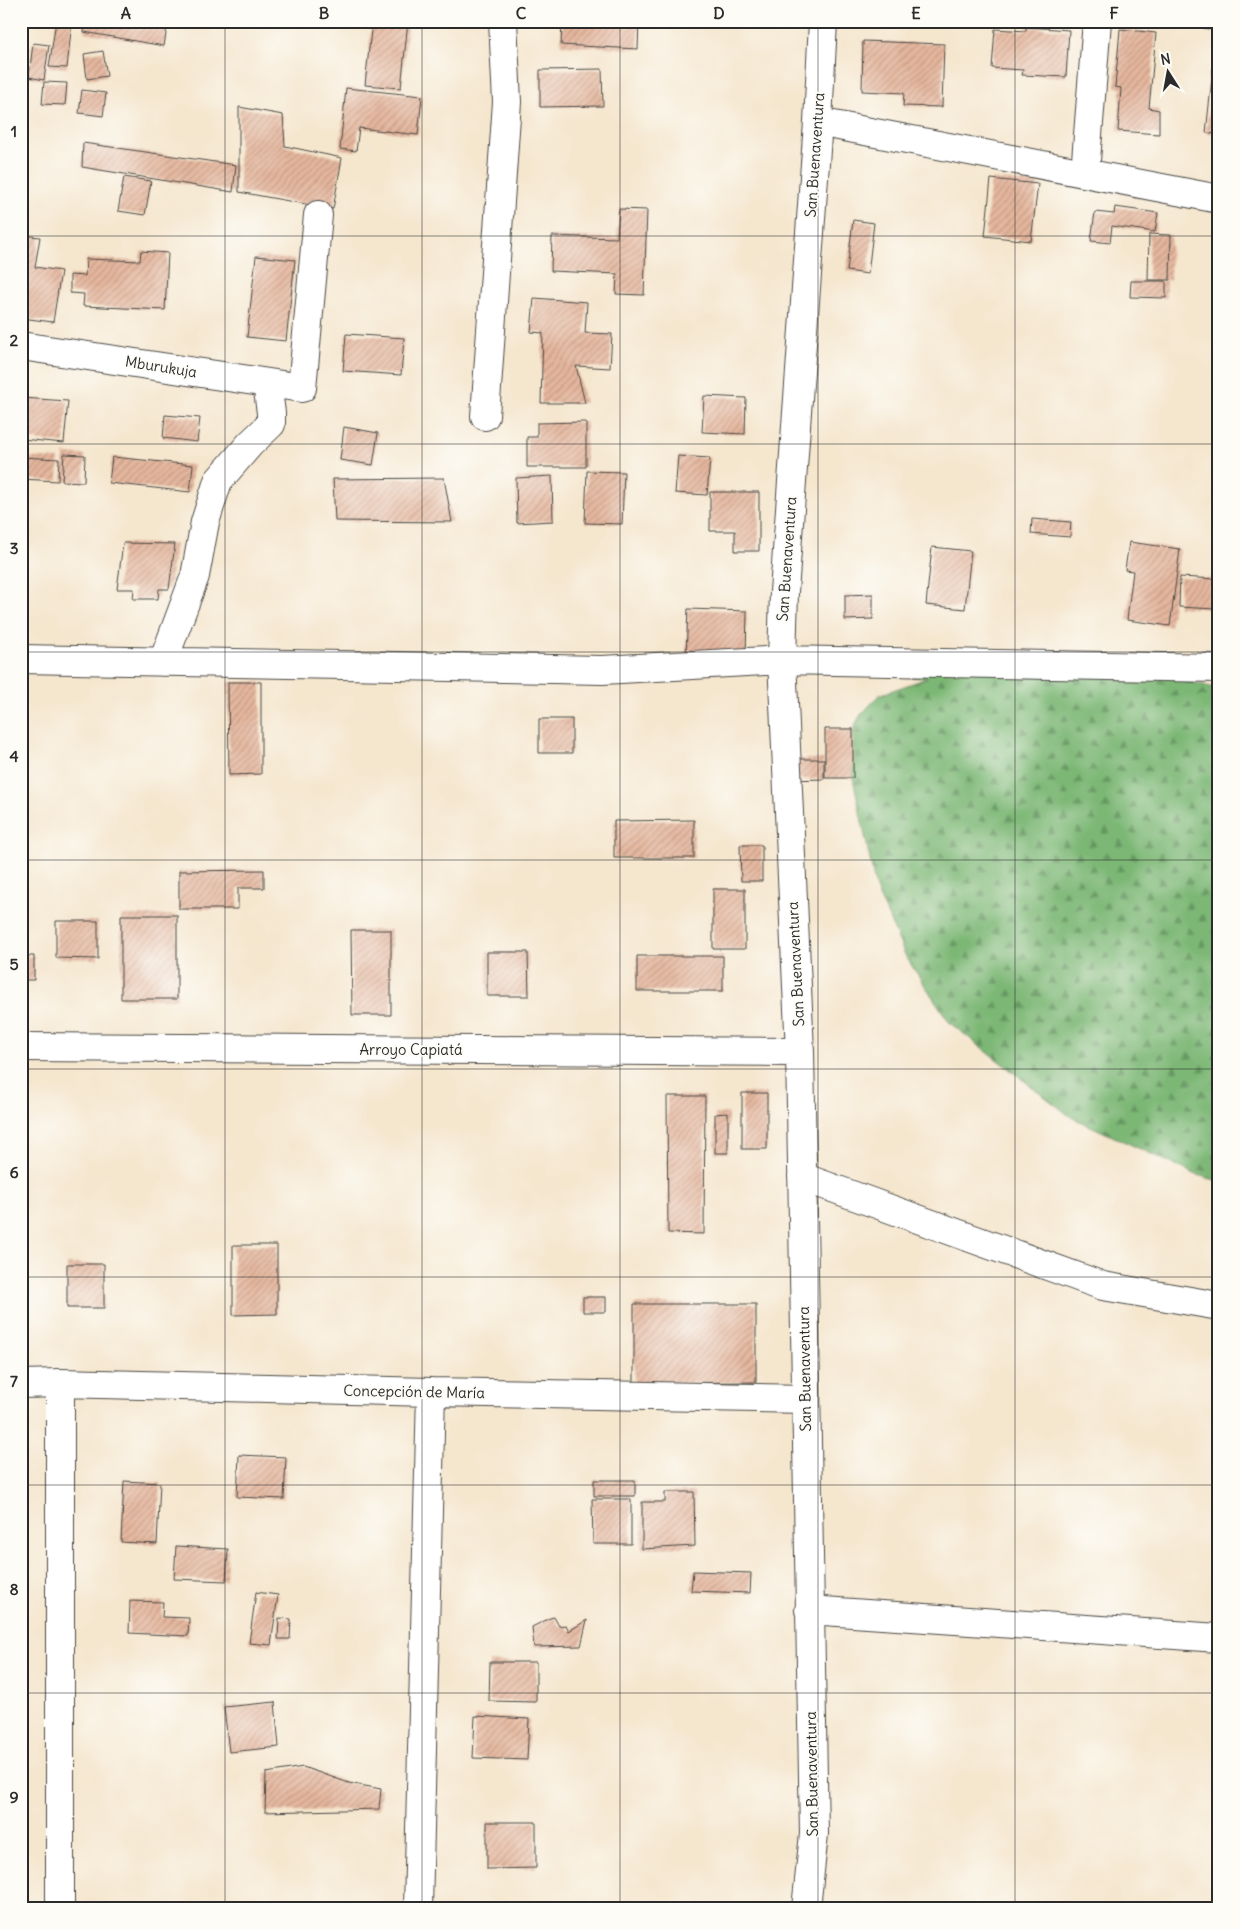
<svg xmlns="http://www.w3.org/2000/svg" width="1240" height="1929" font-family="Delius,sans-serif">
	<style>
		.forest { fill: url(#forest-firs); stroke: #537150 }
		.building { fill: url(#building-hatch) }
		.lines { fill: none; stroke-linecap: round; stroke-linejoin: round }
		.minor-casing { stroke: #494743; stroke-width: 30 }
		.minor { stroke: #fff; stroke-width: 28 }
		.grid { fill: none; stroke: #2b2b2b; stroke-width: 1; stroke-opacity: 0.55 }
		.labels { text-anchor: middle; stroke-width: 4; stroke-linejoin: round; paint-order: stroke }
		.street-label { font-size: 15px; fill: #2b2b2b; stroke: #fdfcf7 }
		.neatline { fill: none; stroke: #2b2b2b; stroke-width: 2 }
		.grid-label { font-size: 16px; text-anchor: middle; font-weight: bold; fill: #2b2b2b }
	</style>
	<defs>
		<pattern id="forest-firs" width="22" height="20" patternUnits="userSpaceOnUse" patternTransform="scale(1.25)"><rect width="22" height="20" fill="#7bb775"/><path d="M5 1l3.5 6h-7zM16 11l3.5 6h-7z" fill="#659560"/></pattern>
		<pattern id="building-hatch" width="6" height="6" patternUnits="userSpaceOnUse" patternTransform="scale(1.25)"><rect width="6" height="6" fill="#e6b79e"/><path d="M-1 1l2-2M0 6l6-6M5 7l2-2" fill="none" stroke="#bb9581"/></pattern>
	</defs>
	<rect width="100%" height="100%" fill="#fdfcf7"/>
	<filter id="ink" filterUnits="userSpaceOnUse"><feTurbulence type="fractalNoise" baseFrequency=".02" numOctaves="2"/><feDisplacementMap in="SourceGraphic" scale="10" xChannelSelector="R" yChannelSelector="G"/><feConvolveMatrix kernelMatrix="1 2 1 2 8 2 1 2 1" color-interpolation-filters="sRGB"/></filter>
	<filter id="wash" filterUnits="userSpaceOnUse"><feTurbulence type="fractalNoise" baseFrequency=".0096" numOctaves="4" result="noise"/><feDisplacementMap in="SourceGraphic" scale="20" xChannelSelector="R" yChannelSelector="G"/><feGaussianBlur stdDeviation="1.12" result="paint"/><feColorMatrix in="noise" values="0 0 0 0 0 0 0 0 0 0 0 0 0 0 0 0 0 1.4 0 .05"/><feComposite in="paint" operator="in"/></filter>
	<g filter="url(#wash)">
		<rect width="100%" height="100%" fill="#f5e6ce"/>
		<path class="forest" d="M934,660L1144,670L1219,689V1181L1197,1175L1071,1117L950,1023L906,957L876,889L853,778L852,755L853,729L860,716L879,695L927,678L911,677Z"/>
		<g id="blocks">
			<path class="building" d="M56,21H72L67,68L49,67Z
				M86,21H168L164,46L84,32Z
				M372,21H408L401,88L365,85Z
				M562,21H639L638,49L561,45Z
				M1177,21H1217L1215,31Z
				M1026,27L1069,30L1066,77L1022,75L1023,70L992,68L995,29L1026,31Z
				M1120,29L1156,33L1149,108L1159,110V134L1118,131L1121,88L1115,87Z
				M863,41L944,44L942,107L903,106L904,93L862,91Z
				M33,43L49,45L44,80L29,77Z
				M21,49L28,50L24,86L21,85Z
				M103,51L107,76L87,79L84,54Z
				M1213,68L1219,69V134L1206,133Z
				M602,69L603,106L540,107V70Z
				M44,82L67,83L65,105L42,104Z
				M346,88L422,96L418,135L359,128L356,151L340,149Z
				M82,90L106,93L103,116L79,113Z
				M239,107L283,115L285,146L342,158L333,209L239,192Z
				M83,143L236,165L233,192L82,167Z
				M124,177L151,181L145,215L118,211Z
				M991,179L1038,184L1031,241L985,236Z
				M1115,207L1158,213L1155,232L1112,226L1110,243L1091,241L1095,212L1114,214Z
				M619,209L647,210L644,295L616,294L617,274L551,271L552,236L617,238Z
				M853,220L874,223L868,274L847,271Z
				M1149,234L1171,235L1170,280H1148Z
				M21,235L40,237L35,267L61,271L53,322L21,318Z
				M141,251L168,253L165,310L83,306L84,294L70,293V275L85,276L86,259L140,261Z
				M256,256L295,260L286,341L247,337Z
				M1131,281H1166V298L1130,297Z
				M534,298L587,302L585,333L612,334L610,368L576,366L585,403H541L543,333L531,332Z
				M346,334L404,338L401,375L343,371Z
				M1218,362H1219V379H1215Z
				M704,396L746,398L745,434L702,432Z
				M22,398L68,401L64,443L21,439Z
				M165,415L200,418L197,442L163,438Z
				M586,422V467H527V437H537V423Z
				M344,427L378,433L373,465L340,460Z
				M64,454L85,455L84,482L62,481Z
				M678,456L710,458L707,495L675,493Z
				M21,457L59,459L58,481L21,479Z
				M112,457L193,465L190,492L109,483Z
				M587,471L624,472L622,524L585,523Z
				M552,476L553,521L517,523L516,478Z
				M444,478L452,522L335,521L333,479Z
				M710,492H759V551H735V531H710Z
				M1032,519L1071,522L1070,537L1031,534Z
				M1129,542L1180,549L1170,626L1127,620L1133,571L1125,570Z
				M123,543L175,544L169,589H159L158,599H133L134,589H117Z
				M932,547L971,551L965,609L926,605Z
				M1180,577L1217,579L1215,609L1179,607Z
				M873,594V619L845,620V595Z
				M688,609L747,611L746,657L686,656Z
				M228,682H261V774L229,775Z
				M539,719H572V753H539Z
				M825,729H853V778H825Z
				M788,759H824V779L789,780Z
				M694,820V858H614V821Z
				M740,845H762V881H741Z
				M264,870V888H238V909H179V871Z
				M713,889H745V949H713Z
				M121,915H177V999H121Z
				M56,921H98V959L56,958Z
				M351,930H391V1015H352Z
				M487,952H528L529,996H487Z
				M21,956H34V980H21Z
				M637,956H723V991H637Z
				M742,1093H767V1149H742Z
				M667,1096H705L704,1234L668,1233Z
				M728,1113V1153H715V1114Z
				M233,1245H277V1314L233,1315Z
				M67,1264H104V1308H67Z
				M583,1297H606V1312H583Z
				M634,1304H756V1382L634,1383Z
				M239,1455L286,1457L284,1499L237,1497Z
				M594,1480H635V1496H594Z
				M124,1481L160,1483L157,1544L121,1542Z
				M665,1492H694L695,1546L642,1549V1502H665Z
				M592,1499H631V1544H593Z
				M176,1546L228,1549L226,1581L174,1579Z
				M693,1571L751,1573L750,1593L691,1591Z
				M256,1592L278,1595L271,1645L249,1643Z
				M130,1601L163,1602L162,1617L189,1618L188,1636L129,1633Z
				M554,1617L559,1626L566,1625L569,1631L587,1620L581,1646L534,1647L532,1627L550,1618Z
				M279,1618L291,1619L290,1639H278Z
				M490,1662H536V1702L489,1701Z
				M275,1702L279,1747L229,1752L224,1707Z
				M475,1716L529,1719L527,1760L473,1758Z
				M303,1767L349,1783L381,1789L379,1809L265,1812L266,1773Z
				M487,1822H536V1868L487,1869Z"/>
		</g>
	</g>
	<g filter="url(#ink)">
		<use href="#blocks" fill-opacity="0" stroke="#494743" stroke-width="1"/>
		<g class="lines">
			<defs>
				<path id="minor" d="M818,122L1219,199
					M1085,173L1097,21
					M21,346L302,388L318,215
					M485,416L507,102L503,21
					M21,659L602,670L782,660L1219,668
					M163,662L195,576L205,522L218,481L250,444L271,424V413L267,383
					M21,1047L800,1052
					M802,1177L1103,1286L1219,1306
					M21,1384L60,1383L431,1392L806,1399
					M809,1610L1219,1638
					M60,1908V1383
					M418,1908L431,1392
					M806,1908L814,1834L800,1052L782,660L784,592L818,122L823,21"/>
			</defs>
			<use href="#minor" class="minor-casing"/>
			<use href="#minor" class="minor"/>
		</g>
	</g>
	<path class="grid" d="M225,21V1908M422,21V1908M620,21V1908M818,21V1908M1015,21V1908M21,236H1219M21,444H1219M21,652H1219M21,860H1219M21,1069H1219M21,1277H1219M21,1485H1219M21,1693H1219"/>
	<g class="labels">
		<g class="street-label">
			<text transform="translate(815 155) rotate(-86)" y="5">San Buenaventura</text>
			<text transform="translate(161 367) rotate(9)" y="5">Mburukuja</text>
			<text transform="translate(787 559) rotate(-86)" y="5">San Buenaventura</text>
			<text transform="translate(796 964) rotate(-93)" y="5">San Buenaventura</text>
			<text x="411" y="1055">Arroyo Capiatá</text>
			<text transform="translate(805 1369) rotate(-91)" y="5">San Buenaventura</text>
			<text transform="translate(414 1392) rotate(1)" y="5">Concepción de María</text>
			<text transform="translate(812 1774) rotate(-91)" y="5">San Buenaventura</text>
		</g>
	</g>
	<rect width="1240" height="1929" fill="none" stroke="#fdfcf7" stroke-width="55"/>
	<g transform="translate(1168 72) rotate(349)" stroke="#fdfcf7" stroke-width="4" paint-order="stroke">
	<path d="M0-4L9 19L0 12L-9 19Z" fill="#2b2b2b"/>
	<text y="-8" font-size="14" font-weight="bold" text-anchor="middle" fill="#2b2b2b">N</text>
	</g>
	<rect x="28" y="28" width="1184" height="1874" class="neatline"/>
	<g class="grid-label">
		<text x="126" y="19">A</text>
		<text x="324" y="19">B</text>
		<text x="521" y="19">C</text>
		<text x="719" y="19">D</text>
		<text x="916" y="19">E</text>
		<text x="1114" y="19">F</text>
		<text x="14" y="137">1</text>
		<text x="14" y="346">2</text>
		<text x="14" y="554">3</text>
		<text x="14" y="762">4</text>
		<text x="14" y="970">5</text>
		<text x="14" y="1178">6</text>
		<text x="14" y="1387">7</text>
		<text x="14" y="1595">8</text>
		<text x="14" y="1803">9</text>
	</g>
</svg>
